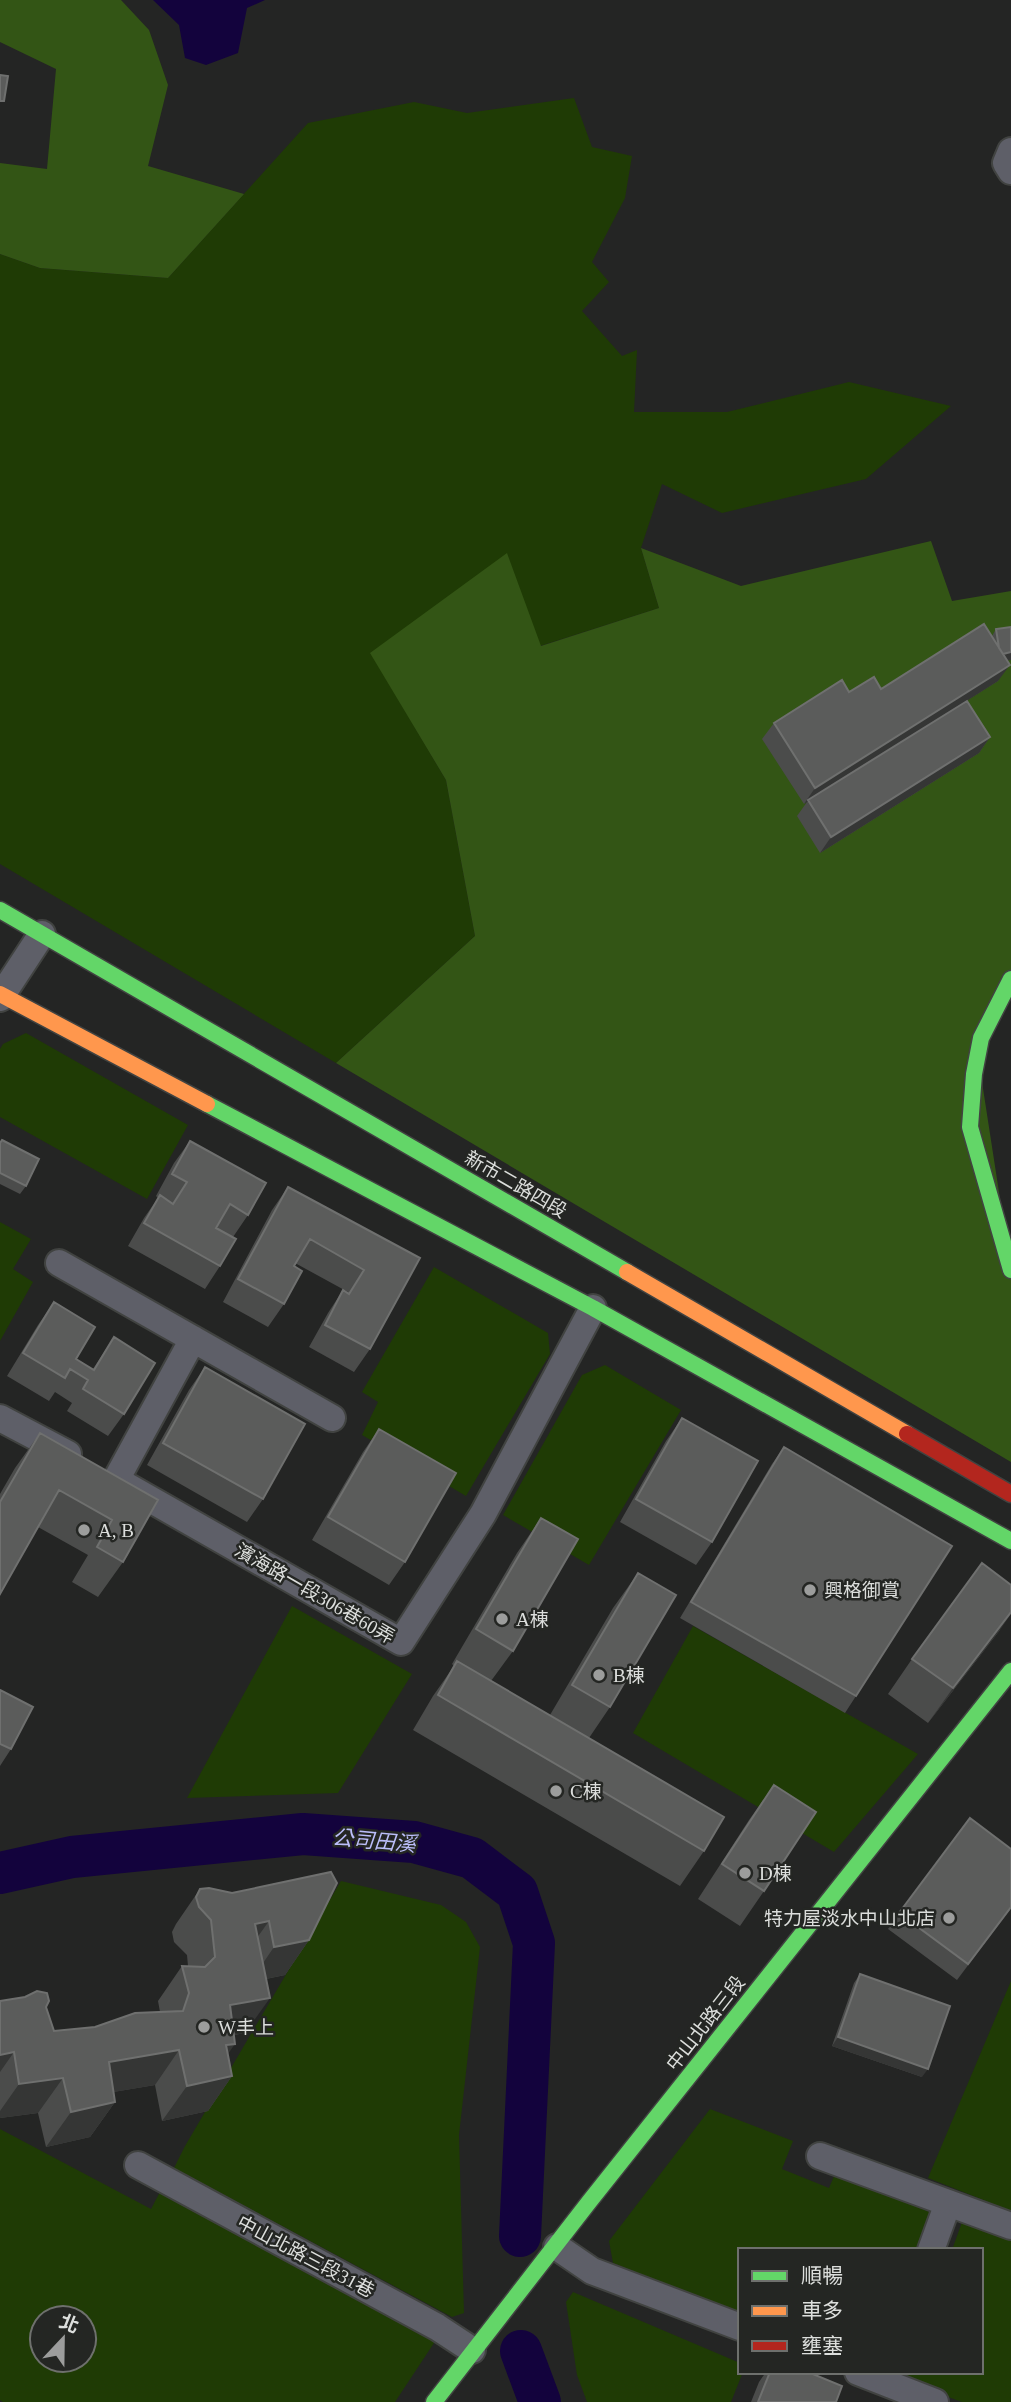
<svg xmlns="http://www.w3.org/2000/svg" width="1011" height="2402" font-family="'Times New Roman','Noto Sans TC',serif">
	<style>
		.green { fill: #1f3b05; fill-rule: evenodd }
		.forest { fill: #335515 }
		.water { fill: #13033d }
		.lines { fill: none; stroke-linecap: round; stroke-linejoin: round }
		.river { stroke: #13033d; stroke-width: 42 }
		.street-casing { stroke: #414341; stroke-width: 30 }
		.fast-casing { stroke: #414341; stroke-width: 19 }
		.slow-casing { stroke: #414341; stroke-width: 19 }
		.jam-casing { stroke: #414341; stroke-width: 19 }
		.street { stroke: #5e5f68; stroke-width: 26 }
		.fast { stroke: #63d668; stroke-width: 16 }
		.slow { stroke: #ff974d; stroke-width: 16 }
		.jam { stroke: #b3261e; stroke-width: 16 }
		.wall { fill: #4b4c4b }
		.shaded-wall { fill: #353635 }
		.building { fill: #5b5c5b; stroke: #6f706f; stroke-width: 2 }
		.poi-dot { fill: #9c9d9c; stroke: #242623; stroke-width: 2.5 }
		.labels { text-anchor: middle; stroke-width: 5; stroke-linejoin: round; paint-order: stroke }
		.street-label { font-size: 19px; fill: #dcdedc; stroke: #242623 }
		.poi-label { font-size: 19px; fill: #dcdedc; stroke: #242623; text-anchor: start }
		.water-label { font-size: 21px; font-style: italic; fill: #bbbdf9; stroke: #242623 }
	</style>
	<rect width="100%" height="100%" fill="#242524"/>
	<path class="green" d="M574,98L592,147L632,156L625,198L592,262L609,282L582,311L622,356L637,350L634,412H727L849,382L951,406L866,479L722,513L662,484L641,548L659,608L540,646L507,554L371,653L446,780L475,936L336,1063L0,864V254L40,268L168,278L308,123L414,102L467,113Z
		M26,1033L188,1125L147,1199L0,1117V1049L3,1044Z
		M0,1222L31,1239L13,1269L33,1282L0,1341Z
		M434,1267L548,1333L550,1354L466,1496L362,1435L378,1402L362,1392Z
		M605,1365L681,1410L589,1565L503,1515L582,1375Z
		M292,1606L412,1674L338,1793L187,1798Z
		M693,1626L918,1754L834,1852L633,1733Z
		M341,1881L441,1905L466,1922L480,1947L459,2135L464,2313L452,2317L174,2168L185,2146Z
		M1011,1981V2211L928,2178Z
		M710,2109L793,2141L782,2169L829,2188L835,2174L932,2213L917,2250H740V2314L613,2263L609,2241Z
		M0,2129L151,2209L161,2190L436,2340L395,2402H3L0,2400ZM42,2318H84V2360H42Z
		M962,2222L1011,2241V2402H962L902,2380L905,2372H981V2250H952Z
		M573,2292L740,2363V2372H743L731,2402H587L577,2375L566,2302Z"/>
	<path class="forest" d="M0,0H121L149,30L168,85L148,166L244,194L168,278L40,268L0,254V163L47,169L56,69L0,42Z
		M931,541L952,601L1011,591V994L978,1056L1011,1270V1462L336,1063L475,936L446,780L370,653L507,553L541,646L659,608L641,548L741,586Z"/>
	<path class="water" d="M153,0H265L247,8L238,53L206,65L185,58L179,25Z"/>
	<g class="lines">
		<path class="river" d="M0,1873L72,1857L303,1834L414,1842L472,1858L517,1892L534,1943L520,2236
			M521,2351L540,2402"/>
		<defs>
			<path id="street" d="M1011,151L1006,163L1011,171
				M0,998L42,934
				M59,1263L332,1418
				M0,1418L68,1454
				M116,1480L193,1339
				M127,1486L401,1642L483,1514L593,1308
				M820,2156L1011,2226
				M138,2165L437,2327L472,2350
				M557,2247L592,2271L740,2327
				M931,2250L948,2203
				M858,2372L935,2402"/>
			<path id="fast" d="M0,910L627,1272
				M1011,979L981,1038L974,1074L970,1127L1011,1270
				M207,1104L593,1308L1011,1541
				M434,2402L589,2202L1011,1671"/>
			<path id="slow" d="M0,994L207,1104
				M627,1272L907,1434"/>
			<path id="jam" d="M907,1434L1011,1494"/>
		</defs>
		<use href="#street" class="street-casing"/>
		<use href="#fast" class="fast-casing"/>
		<use href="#slow" class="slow-casing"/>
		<use href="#jam" class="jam-casing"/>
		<use href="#street" class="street"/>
		<use href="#fast" class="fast"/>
		<use href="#slow" class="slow"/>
		<use href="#jam" class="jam"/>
	</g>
	<path class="wall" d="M1011,627V660H1007L998,681L928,725L990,737L979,753L820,853L797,816L807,802L804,804L762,739L774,723L849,692L881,689L992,636L996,629Z
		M190,1141L248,1215L233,1237L220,1266L205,1289L128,1246L144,1218L158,1198L156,1196L174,1163Z
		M0,1142L26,1186L20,1194L0,1184Z
		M288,1187L420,1258L370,1349L354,1372L309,1347L328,1313L343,1290L347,1293L348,1292L295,1263L284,1304L268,1327L223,1302L272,1210Z
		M54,1302L76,1359L93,1369L114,1337L124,1414L108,1436L67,1411L72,1403L55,1392L49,1401L7,1376L38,1325Z
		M205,1367L263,1499L247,1522L147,1465L189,1390Z
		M682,1418L712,1542L696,1565L620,1522L666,1441Z
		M379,1429L405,1562L389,1585L312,1540L363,1452Z
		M40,1433L158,1500L123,1562L98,1597L72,1582L88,1555L38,1527L0,1594V1494L15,1468Z
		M784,1447L856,1696L845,1713L680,1618L772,1464Z
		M541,1518L513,1651L491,1681L550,1715L613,1608L638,1573L610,1707L589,1738L704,1851L680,1886L413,1730L433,1696L454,1666L452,1664L517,1553Z
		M1000,1630L928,1723L888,1694L912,1659Z
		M0,1690L11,1749L0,1766Z
		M774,1785L764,1891L740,1926L698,1899L749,1820Z
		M200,1889L309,1940L285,1975L266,1979L245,2033L234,2035L228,2054L232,2076L208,2111L162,2121L155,2085L113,2092L115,2102L90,2137L46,2147L38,2113L0,2118V2001L46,2007L54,2031L95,2027L160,2012L158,2001L182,1966H188L187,1955L174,1942L172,1932L176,1924Z
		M1011,1908L957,1980L888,1929L899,1913Z
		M860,1974L922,2077L832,2046L854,1983Z
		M766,2372H808L836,2402H751L759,2382Z"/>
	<path class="shaded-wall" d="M1011,652V660L994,662L1000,654Z
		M1010,665L998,681L804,804L815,788Z
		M990,737L979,753L820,853L831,837Z
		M1011,1612V1614L1000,1630L928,1723L953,1688Z
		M269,1921L244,1956L255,1924Z
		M309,1940L285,1975L250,1982L274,1947Z
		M270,1998L245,2033L205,2040L230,2005Z
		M838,2037L928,2069L922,2077L832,2046Z
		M235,2044L210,2079L226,2045Z
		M179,2050L155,2085L84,2097L109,2062Z
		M14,2052L0,2072V2055Z
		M232,2076L208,2111L162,2121L187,2086Z
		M63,2078L38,2113L0,2118V2111L19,2084Z
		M115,2102L90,2137L46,2147L71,2112Z"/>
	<path class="building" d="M0,75L8,76L4,101H0Z
		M984,624L1010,665L815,788L774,723L842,680L849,692L874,677L881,689Z
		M1011,627V652L1003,654L999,648L996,629Z
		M967,701L990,737L831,837L808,800Z
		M2,1140L39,1159L26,1186L0,1173V1143Z
		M190,1141L266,1183L248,1215L230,1204L216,1228L236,1239L220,1266L144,1223L160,1195L173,1204L187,1182L172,1174Z
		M288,1187L420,1258L370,1349L325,1325L343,1290L349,1294L364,1270L310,1239L294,1266L302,1271L284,1304L238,1279Z
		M54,1302L95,1327L76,1359L94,1370L114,1337L155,1363L124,1414L83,1389L88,1380L70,1369L65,1378L23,1353Z
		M205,1367L305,1424L263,1499L163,1443Z
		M682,1418L758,1461L712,1542L636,1499Z
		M379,1429L456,1473L405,1562L328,1517Z
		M40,1433L158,1500L123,1562L97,1547L112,1520L59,1490L0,1594V1502Z
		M784,1447L952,1546L856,1696L691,1602Z
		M541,1518L578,1539L513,1651L476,1629Z
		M982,1563L1011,1585V1612L953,1688L912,1659Z
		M638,1573L676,1595L610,1707L572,1685Z
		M457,1661L724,1817L704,1851L438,1695Z
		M0,1690L33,1707L11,1749L0,1744Z
		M774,1785L816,1812L764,1891L722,1864Z
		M970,1818L1011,1849V1907L968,1964L899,1913Z
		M331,1872L337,1883L309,1940L274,1947L269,1921L255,1924L270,1998L230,2005L235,2044L226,2045L232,2076L187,2086L179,2050L109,2062L115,2102L71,2112L63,2078L19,2084L14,2052L0,2055V2001L25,1997L37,1991L47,1993L49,2001L46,2007L54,2031L95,2027L135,2013L183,2011L189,1993L182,1966L205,1967L215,1957L211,1920L199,1907L196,1897L200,1889L209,1888L232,1893Z
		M860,1974L950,2006L928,2069L838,2037Z
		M770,2372H808L842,2386L836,2402H758Z"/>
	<g class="poi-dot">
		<circle cx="84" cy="1530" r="7"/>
		<circle cx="810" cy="1590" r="7"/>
		<circle cx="502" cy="1619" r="7"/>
		<circle cx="599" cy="1675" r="7"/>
		<circle cx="556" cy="1791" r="7"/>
		<circle cx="745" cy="1873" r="7"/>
		<circle cx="949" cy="1918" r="7"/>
		<circle cx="204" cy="2027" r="7"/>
	</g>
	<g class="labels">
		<g class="street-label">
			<text transform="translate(516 1184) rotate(30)" y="7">新市二路四段</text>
			<text transform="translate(315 1593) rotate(30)" y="7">濱海路一段306巷60弄</text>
			<text transform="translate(705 2023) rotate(-52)" y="7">中山北路三段</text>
			<text transform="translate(306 2256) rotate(28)" y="7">中山北路三段31巷</text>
		</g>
		<g class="poi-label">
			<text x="98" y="1537">A, B</text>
			<text x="824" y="1597">興格御賞</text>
			<text x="516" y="1626">A棟</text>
			<text x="613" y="1682">B棟</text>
			<text x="570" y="1798">C棟</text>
			<text x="759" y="1880">D棟</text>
			<text x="935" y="1925" text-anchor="end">特力屋淡水中山北店</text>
			<text x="218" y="2034">W丰上</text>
		</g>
		<g class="water-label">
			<text transform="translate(374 1841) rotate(5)" y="7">公司田溪</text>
		</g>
	</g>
	<rect x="738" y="2248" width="245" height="126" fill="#242623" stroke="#6e706d" stroke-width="2"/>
	<rect x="752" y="2271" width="35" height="10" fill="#63d668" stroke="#6e706d" stroke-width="2"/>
	<text x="801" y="2283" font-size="21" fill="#dcdedc">順暢</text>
	<rect x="752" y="2306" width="35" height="10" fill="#ff974d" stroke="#6e706d" stroke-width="2"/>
	<text x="801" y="2318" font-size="21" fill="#dcdedc">車多</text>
	<rect x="752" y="2341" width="35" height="10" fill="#b3261e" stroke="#6e706d" stroke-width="2"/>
	<text x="801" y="2353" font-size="21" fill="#dcdedc">壅塞</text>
	<g transform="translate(63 2339) rotate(22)"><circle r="33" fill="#242623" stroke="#6e706d" stroke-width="2"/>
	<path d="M0-5L12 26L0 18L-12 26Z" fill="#9c9d9c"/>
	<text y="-10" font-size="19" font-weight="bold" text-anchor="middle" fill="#dcdedc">北</text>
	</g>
</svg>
